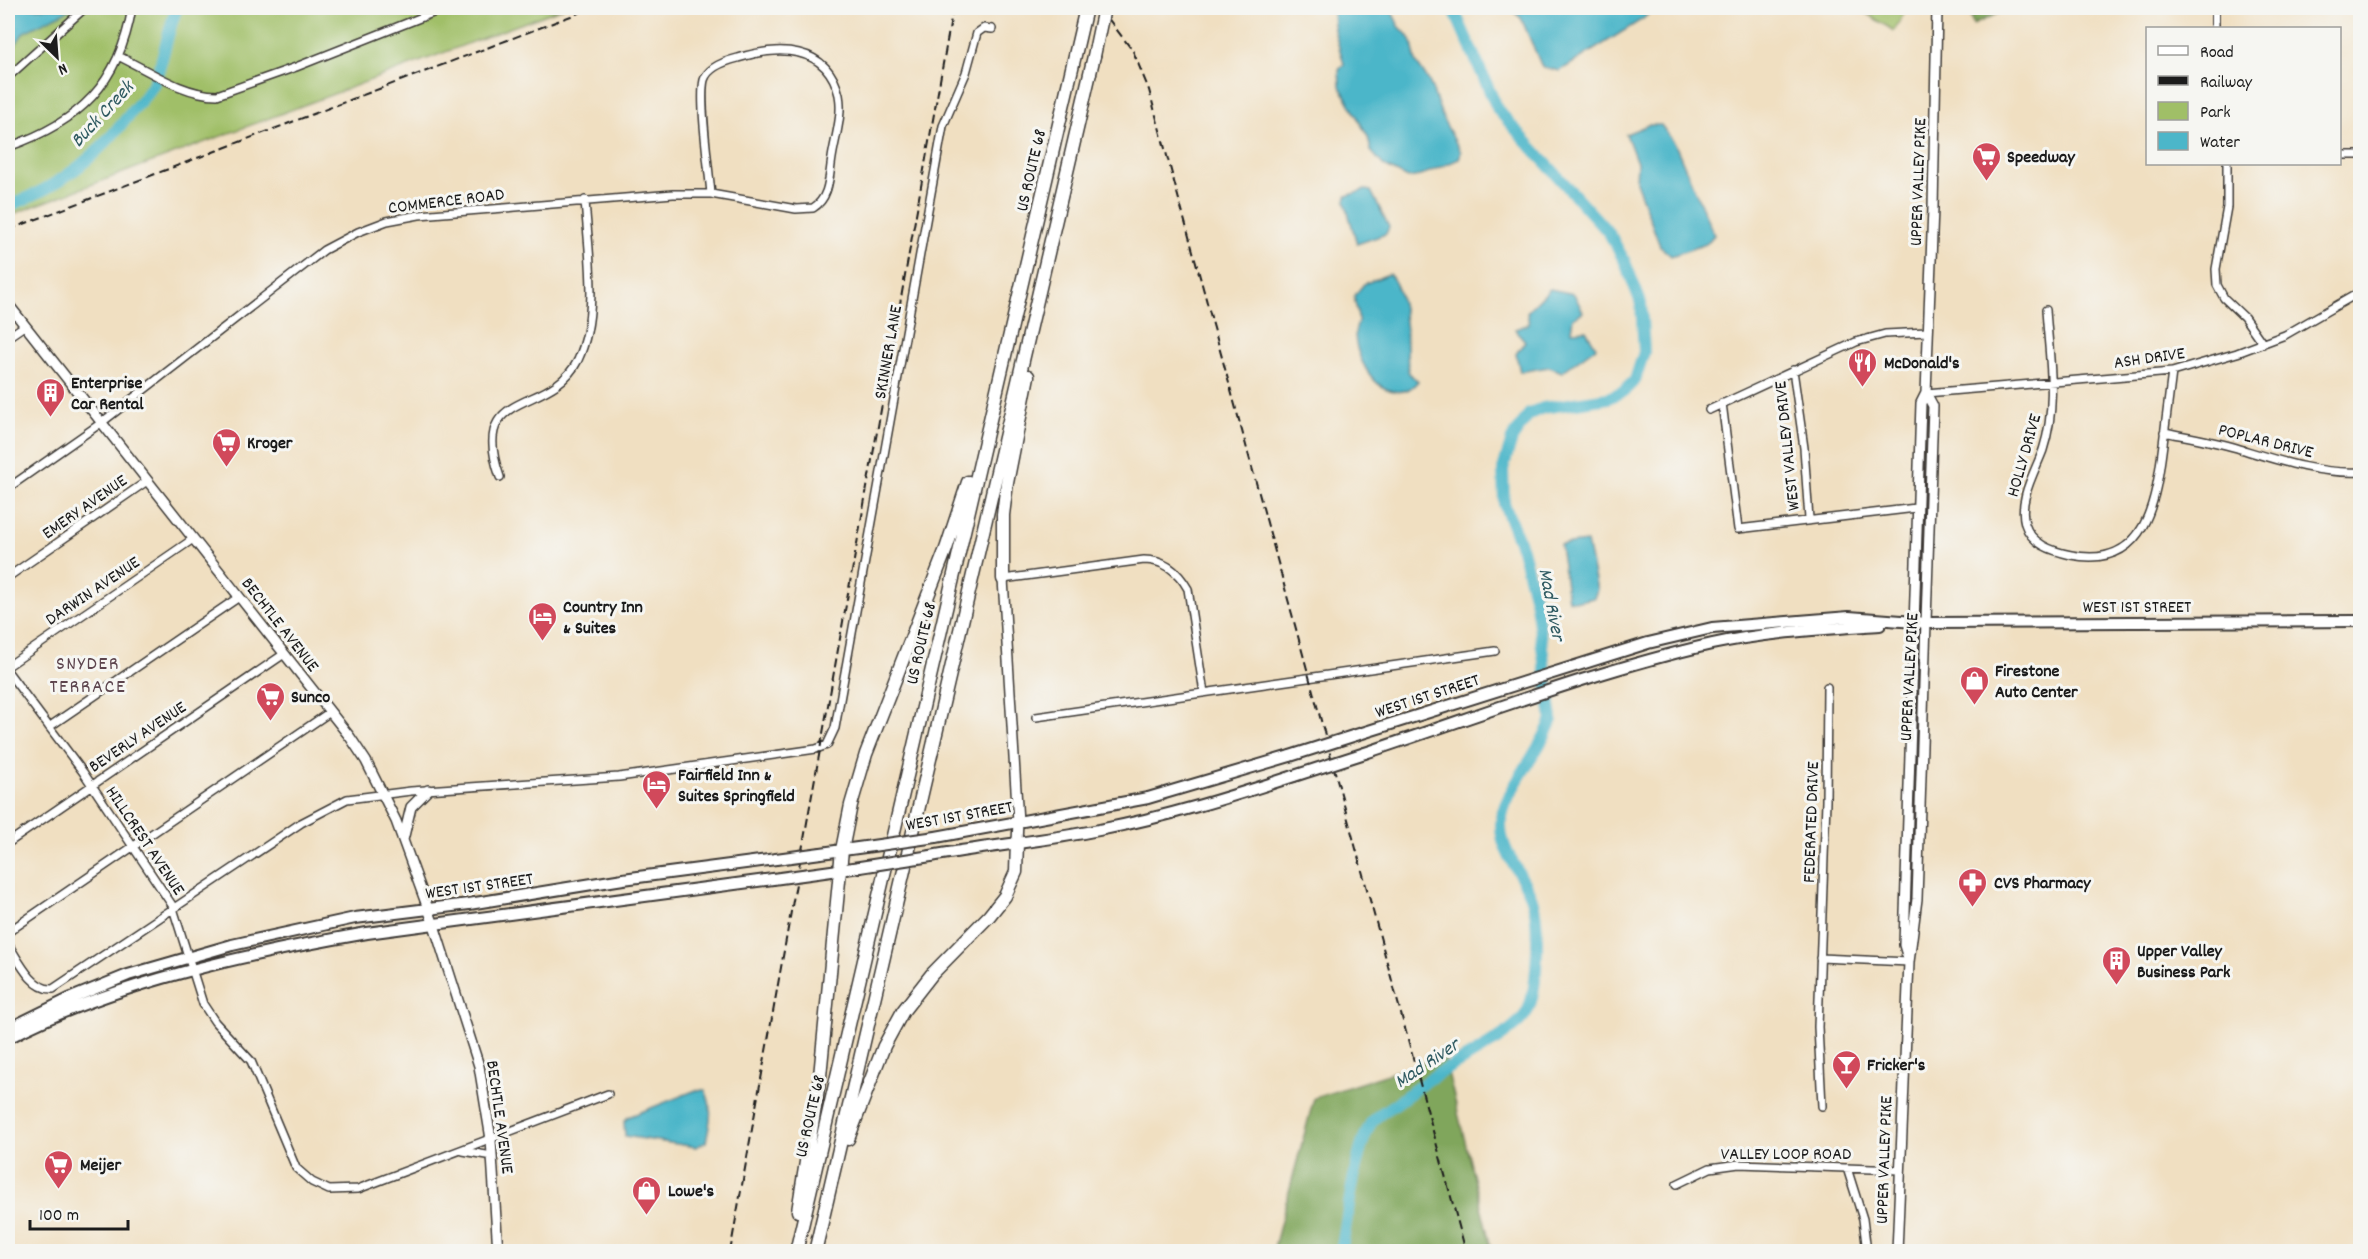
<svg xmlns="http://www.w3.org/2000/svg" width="2368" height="1259" font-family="Dekko,sans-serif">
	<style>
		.green { fill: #a0bf67; stroke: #5e6e42; stroke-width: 1.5 }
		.forest { fill: #80a65c; stroke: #4e613c; stroke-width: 1.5 }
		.water { fill: #4cb6c9; stroke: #346972; stroke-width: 1.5 }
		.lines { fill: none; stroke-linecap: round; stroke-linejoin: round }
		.river { stroke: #4cb6c9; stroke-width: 12 }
		.street-casing { stroke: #3c3935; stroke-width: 10 }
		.secondary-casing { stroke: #3c3935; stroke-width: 12 }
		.primary-casing { stroke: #3c3935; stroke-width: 14 }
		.highway-casing { stroke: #3c3935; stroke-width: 15 }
		.street { stroke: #fff; stroke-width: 7 }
		.secondary { stroke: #fff; stroke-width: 9 }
		.primary { stroke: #fff; stroke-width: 10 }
		.highway { stroke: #fff; stroke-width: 12 }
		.rail { stroke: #1c1c1c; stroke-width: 2; stroke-dasharray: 9 4.5; stroke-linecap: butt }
		.primary-bridge-casing { stroke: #3c3935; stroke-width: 14; stroke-linecap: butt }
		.highway-bridge-casing { stroke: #3c3935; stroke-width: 15; stroke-linecap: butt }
		.primary-bridge { stroke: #fff; stroke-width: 10 }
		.highway-bridge { stroke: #fff; stroke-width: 12 }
		.labels { text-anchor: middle; stroke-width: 6; stroke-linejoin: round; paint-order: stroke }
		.poi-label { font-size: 18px; font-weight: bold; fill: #1c1c1c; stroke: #f6f6f2; text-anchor: start }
		.street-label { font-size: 18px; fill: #1c1c1c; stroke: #f6f6f2 }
		.water-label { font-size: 20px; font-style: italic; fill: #2f5a61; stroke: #f6f6f2 }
		.neighbourhood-label { font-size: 20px; letter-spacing: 1.5px; fill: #5d454e; stroke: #f6f6f2 }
	</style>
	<rect width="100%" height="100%" fill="#f6f6f2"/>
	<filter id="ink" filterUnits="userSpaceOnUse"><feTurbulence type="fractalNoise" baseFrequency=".0167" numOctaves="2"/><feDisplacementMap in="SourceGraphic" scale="12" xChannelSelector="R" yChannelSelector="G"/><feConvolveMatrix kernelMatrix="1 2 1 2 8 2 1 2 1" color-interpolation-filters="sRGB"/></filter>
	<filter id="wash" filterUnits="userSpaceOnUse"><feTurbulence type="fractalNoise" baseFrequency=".008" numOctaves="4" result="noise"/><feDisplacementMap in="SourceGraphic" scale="24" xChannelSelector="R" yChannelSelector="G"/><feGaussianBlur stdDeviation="1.35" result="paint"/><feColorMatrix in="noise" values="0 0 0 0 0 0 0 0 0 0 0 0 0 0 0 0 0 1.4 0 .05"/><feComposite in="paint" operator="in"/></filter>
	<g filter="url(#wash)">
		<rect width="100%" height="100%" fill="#f0dfc1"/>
		<path class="green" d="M8,8H563L8,216Z
			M1858,8H1907L1894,31Z"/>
		<path class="forest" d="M1968,8H2000L1999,13L1973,25Z
			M1444,1056L1492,1251H1273L1314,1098Z"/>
		<path class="water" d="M8,8H73L24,32L8,56Z
			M1333,8H1390L1399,26L1411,39L1416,62L1429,81L1444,121L1461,152L1459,159L1420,176L1408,178L1384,166L1371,151L1368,137L1340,86L1339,70L1344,64L1334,30Z
			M1509,8H1655L1643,19L1560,71L1542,67L1521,18Z
			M1648,125H1661L1675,144L1714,235L1706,244L1671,256L1660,246L1636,182L1637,163L1626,134Z
			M1365,190L1371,191L1389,227L1386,234L1357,244L1345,202L1346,196Z
			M1389,274C1407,292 1407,347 1408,373L1418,381C1412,389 1404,393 1394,391C1371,388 1355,354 1355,333C1355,328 1359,325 1358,319C1358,312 1355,304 1354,296L1364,284Z
			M1550,289L1574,294L1583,312L1573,318L1571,331L1586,330L1596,347L1562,372L1549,367L1520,372L1516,354L1525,341L1515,329L1529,324L1527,312Z
			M1587,542L1597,590L1594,598L1578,601L1568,600L1560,545Z
			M696,1090H705C714,1108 710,1123 706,1142L696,1147L625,1136L624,1122L628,1117Z"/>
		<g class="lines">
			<path class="river" d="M8,206C62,186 99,155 134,109C140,101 150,92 154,83C164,59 167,32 177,8
				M1341,1252C1348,1217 1354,1153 1371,1123C1375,1116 1388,1109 1395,1104C1406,1096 1417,1088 1428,1080C1451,1065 1517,1034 1528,1010C1538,986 1541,918 1530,894C1520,871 1500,850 1501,824C1501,794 1541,752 1552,719L1536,604L1522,549L1504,504L1503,469L1512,439L1529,414L1543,408L1608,398L1624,391L1635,380L1644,352L1641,303L1625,262L1609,233L1498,110L1453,8"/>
		</g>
	</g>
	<g filter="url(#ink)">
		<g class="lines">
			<defs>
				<path id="street" d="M2215,28V8
					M118,56C148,70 183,95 217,95L296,67L445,8
					M8,77L85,8
					M8,147C80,122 119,84 132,8
					M2340,155H2360
					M2227,164V207L2216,269L2217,285L2224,298L2244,317L2263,344
					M2046,310C2049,356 2058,404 2043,450C2035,472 2018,499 2025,524C2031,544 2052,551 2071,555C2147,570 2156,500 2163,444C2166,420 2169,396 2172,372
					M8,337L24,326
					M1793,370L1804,448L1809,519
					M1926,393L2172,372L2237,353L2285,335L2360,292
					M1722,403L1738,529L1916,508
					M1709,410L1856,342L1885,334L1927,332
					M2164,432C2189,437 2213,441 2237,448C2277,460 2318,474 2360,472
					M500,477C468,386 550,416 578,360C600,313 588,250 585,200
					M8,488L101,423L324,250L358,232L387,221L419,215L673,194H711L796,209L813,208C830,198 829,176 832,158C835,138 843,115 839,95C827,44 777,46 738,58C726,61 708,67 704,80C699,101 709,169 711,194
					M8,577L147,481
					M1003,579L1144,560C1164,560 1178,571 1188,589L1204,693
					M8,666L193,539
					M8,672L83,772L172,905L203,1004L215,1022L251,1061L296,1168L312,1182L329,1190L358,1189L608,1094
					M1036,717L1495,651
					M49,727L239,597
					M8,843L284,654
					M8,932L330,712
					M8,944C18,959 32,991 53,989L301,823L347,799L411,791L619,777L816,749L827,745L835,728L943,126L966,73L977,33L984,28L992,29
					M1820,958L1909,962
					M1822,1106L1818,1027L1826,801L1827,687
					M463,1151L492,1156
					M1847,1168L1863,1219L1867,1252
					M1677,1184L1710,1168L1739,1164L1899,1170
					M2355,1252L2360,1249"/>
				<path id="secondary" d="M8,304L350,737L366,761L396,821L434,925L479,1066L491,1139L498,1252
					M1003,579L1018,822L1017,842
					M403,840L411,807L428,790
					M1909,962L1904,945L1921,403L1926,393L1933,208L1937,8
					M1897,1252L1909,962L1917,899L1933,406L1926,393"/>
				<path id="primary" d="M1356,735L1648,643L1712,628L1849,617L1928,623L2360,621
					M1365,753C1480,715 1594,671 1712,644C1767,632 1824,629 1880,625
					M936,837L1148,798L1290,756
					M821,853L865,847
					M931,856C987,846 1044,841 1099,830C1166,817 1230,797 1294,776
					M817,873L860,867
					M8,1029L69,999L128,975L232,945L355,918L469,904L623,879L776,859
					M8,1038C111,983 252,953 367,933L773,879"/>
				<path id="highway" d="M1003,579V515L1007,483L1028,376
					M848,1139L884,1046L903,1011L932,974L989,916L1005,896L1016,872L1017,842
					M798,1211L820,1076L842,850L851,805L866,754L946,549L968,482
					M796,1252L1086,8
					M815,1252L1094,56"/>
			</defs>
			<use href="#street" class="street-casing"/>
			<use href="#secondary" class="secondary-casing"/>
			<use href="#primary" class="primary-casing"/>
			<use href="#highway" class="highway-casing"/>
			<use href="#street" class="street"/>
			<use href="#secondary" class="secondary"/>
			<use href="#primary" class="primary"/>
			<use href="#highway" class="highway"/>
			<path class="rail" d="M1100,8L1133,51L1149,90L1466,1252
				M8,230L592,8
				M730,1252L953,8"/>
			<defs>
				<path id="primary-bridge" d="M1290,756L1356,735
					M1294,776L1365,753
					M865,847L936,837
					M776,859L821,853
					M860,867L931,856
					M773,879L817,873"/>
				<path id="highway-bridge" d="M1094,56L1104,8"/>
			</defs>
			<use href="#primary-bridge" class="primary-bridge-casing"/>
			<use href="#highway-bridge" class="highway-bridge-casing"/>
			<use href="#primary-bridge" class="primary-bridge"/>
			<use href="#highway-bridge" class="highway-bridge"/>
		</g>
	</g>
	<defs>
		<symbol id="supermarket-pin" viewBox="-11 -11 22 30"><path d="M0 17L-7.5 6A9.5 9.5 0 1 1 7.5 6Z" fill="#d1495b" stroke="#f6f6f2"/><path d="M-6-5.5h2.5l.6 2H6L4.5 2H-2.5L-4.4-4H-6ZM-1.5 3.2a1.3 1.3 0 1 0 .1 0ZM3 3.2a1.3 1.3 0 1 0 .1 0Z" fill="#fff"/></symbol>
		<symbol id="restaurant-pin" viewBox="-11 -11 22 30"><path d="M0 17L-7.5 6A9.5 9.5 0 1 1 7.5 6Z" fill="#d1495b" stroke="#f6f6f2"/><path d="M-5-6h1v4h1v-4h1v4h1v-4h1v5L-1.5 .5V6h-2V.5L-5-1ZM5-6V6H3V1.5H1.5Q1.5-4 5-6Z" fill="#fff"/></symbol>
		<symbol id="building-pin" viewBox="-11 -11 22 30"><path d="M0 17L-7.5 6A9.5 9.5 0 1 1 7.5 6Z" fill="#d1495b" stroke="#f6f6f2"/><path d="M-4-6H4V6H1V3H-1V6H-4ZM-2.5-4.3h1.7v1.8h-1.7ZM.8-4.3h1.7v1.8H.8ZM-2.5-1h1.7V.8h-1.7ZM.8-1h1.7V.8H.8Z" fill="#fff"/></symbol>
		<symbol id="hotel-pin" viewBox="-11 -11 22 30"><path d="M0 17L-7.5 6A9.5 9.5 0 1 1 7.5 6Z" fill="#d1495b" stroke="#f6f6f2"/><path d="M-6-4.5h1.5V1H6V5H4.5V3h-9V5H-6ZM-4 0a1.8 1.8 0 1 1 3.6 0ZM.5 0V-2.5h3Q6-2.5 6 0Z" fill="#fff"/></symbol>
		<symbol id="shop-pin" viewBox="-11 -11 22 30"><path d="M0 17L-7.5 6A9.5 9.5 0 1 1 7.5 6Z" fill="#d1495b" stroke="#f6f6f2"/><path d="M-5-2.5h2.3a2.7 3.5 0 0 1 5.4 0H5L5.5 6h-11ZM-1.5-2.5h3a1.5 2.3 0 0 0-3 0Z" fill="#fff"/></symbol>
		<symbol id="pharmacy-pin" viewBox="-11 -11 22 30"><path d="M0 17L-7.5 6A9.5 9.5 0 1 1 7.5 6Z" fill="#d1495b" stroke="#f6f6f2"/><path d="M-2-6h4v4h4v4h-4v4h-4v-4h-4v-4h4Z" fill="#fff"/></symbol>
		<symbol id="bar-pin" viewBox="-11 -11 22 30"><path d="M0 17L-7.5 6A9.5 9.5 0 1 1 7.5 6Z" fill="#d1495b" stroke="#f6f6f2"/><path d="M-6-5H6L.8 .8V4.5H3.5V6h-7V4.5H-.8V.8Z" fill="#fff"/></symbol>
	</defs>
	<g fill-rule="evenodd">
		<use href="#supermarket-pin" x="1970" y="140" width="33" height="45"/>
		<use href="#restaurant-pin" x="1846" y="346" width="33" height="45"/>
		<use href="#building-pin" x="34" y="376" width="33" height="45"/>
		<use href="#supermarket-pin" x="210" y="426" width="33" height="45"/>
		<use href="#hotel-pin" x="526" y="600" width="33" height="45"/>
		<use href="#shop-pin" x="1958" y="664" width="33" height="45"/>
		<use href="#supermarket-pin" x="254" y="680" width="33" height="45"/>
		<use href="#hotel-pin" x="640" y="768" width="33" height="45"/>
		<use href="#pharmacy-pin" x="1956" y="866" width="33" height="45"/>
		<use href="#building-pin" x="2100" y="944" width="33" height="45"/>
		<use href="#bar-pin" x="1830" y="1048" width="33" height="45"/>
		<use href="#supermarket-pin" x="42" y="1148" width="33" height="45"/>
		<use href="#shop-pin" x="630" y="1174" width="33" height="45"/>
	</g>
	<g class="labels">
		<g class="poi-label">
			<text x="2007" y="162">Speedway</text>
			<text x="1884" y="368">McDonald's</text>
			<text x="71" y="388">Enterprise<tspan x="71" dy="21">Car Rental</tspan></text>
			<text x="247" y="448">Kroger</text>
			<text x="563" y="612">Country Inn<tspan x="563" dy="21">&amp; Suites</tspan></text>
			<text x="1995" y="676">Firestone<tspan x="1995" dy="21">Auto Center</tspan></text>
			<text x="291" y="702">Sunco</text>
			<text x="678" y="780">Fairfield Inn &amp;<tspan x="678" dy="21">Suites Springfield</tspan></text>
			<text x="1994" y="888">CVS Pharmacy</text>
			<text x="2137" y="956">Upper Valley<tspan x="2137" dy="21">Business Park</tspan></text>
			<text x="1867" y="1070">Fricker's</text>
			<text x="80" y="1170">Meijer</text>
			<text x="668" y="1196">Lowe's</text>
		</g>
		<g class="street-label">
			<text transform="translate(1030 170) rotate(-77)" y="6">US ROUTE 68</text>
			<text transform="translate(1917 182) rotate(-88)" y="6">UPPER VALLEY PIKE</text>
			<text transform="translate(446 200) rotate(-7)" y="6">COMMERCE ROAD</text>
			<text transform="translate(887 352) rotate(-80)" y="6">SKINNER LANE</text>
			<text transform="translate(2149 357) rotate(-8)" y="6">ASH DRIVE</text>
			<text transform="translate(2266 440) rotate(14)" y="6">POPLAR DRIVE</text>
			<text transform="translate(1786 446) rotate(-96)" y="6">WEST VALLEY DRIVE</text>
			<text transform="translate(2023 455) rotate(-74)" y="6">HOLLY DRIVE</text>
			<text transform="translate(84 506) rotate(-35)" y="6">EMERY AVENUE</text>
			<text transform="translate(92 590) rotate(-34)" y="6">DARWIN AVENUE</text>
			<text x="2137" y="612">WEST 1ST STREET</text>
			<text transform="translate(281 624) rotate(52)" y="6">BECHTLE AVENUE</text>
			<text transform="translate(920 643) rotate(-77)" y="6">US ROUTE 68</text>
			<text transform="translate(1908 677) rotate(-87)" y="6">UPPER VALLEY PIKE</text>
			<text transform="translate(1427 695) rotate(-18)" y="6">WEST 1ST STREET</text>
			<text transform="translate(137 736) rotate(-34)" y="6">BEVERLY AVENUE</text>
			<text transform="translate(959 815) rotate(-10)" y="6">WEST 1ST STREET</text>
			<text transform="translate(1810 822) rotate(-88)" y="6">FEDERATED DRIVE</text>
			<text transform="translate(146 840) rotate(56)" y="6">HILLCREST AVENUE</text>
			<text transform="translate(479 885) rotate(-8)" y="6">WEST 1ST STREET</text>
			<text transform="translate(809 1116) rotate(-77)" y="6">US ROUTE 68</text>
			<text transform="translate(501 1117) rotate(82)" y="6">BECHTLE AVENUE</text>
			<text x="1786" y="1159">VALLEY LOOP ROAD</text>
			<text transform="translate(1883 1160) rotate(-88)" y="6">UPPER VALLEY PIKE</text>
		</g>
		<g class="water-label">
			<text transform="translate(101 113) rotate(-47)" y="7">Buck Creek</text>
			<text transform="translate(1553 604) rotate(79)" y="7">Mad River</text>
			<text transform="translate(1426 1062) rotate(-34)" y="7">Mad River</text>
		</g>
		<g class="neighbourhood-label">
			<text x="88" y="669">SNYDER<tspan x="88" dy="23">TERRACE</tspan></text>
		</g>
	</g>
	<rect width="2368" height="1259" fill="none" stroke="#f6f6f2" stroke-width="30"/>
	<rect x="2146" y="27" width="195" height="138" fill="#f6f6f2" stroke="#9f9f9c" stroke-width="1.5"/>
	<rect x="2158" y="46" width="30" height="9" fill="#ffffff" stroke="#9f9f9c" stroke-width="1.5"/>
	<text x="2200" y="57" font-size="18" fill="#1c1c1c">Road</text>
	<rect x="2158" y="76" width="30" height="9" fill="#1c1c1c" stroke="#9f9f9c" stroke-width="1.5"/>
	<text x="2200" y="87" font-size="18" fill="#1c1c1c">Railway</text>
	<rect x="2158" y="102" width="30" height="18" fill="#a0bf67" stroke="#9f9f9c" stroke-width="1.5"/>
	<text x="2200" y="117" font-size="18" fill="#1c1c1c">Park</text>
	<rect x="2158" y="132" width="30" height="18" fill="#4cb6c9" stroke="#9f9f9c" stroke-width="1.5"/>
	<text x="2200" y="147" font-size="18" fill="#1c1c1c">Water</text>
	<g transform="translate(57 57) rotate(155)" stroke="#f6f6f2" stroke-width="4.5" paint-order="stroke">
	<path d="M0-4.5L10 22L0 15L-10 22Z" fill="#1c1c1c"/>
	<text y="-9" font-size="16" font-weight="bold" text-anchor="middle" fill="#1c1c1c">N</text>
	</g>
	<path d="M30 1220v9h98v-9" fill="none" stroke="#1c1c1c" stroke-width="3"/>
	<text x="39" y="1220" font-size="18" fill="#1c1c1c" stroke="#f6f6f2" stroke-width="4.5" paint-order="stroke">100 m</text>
</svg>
